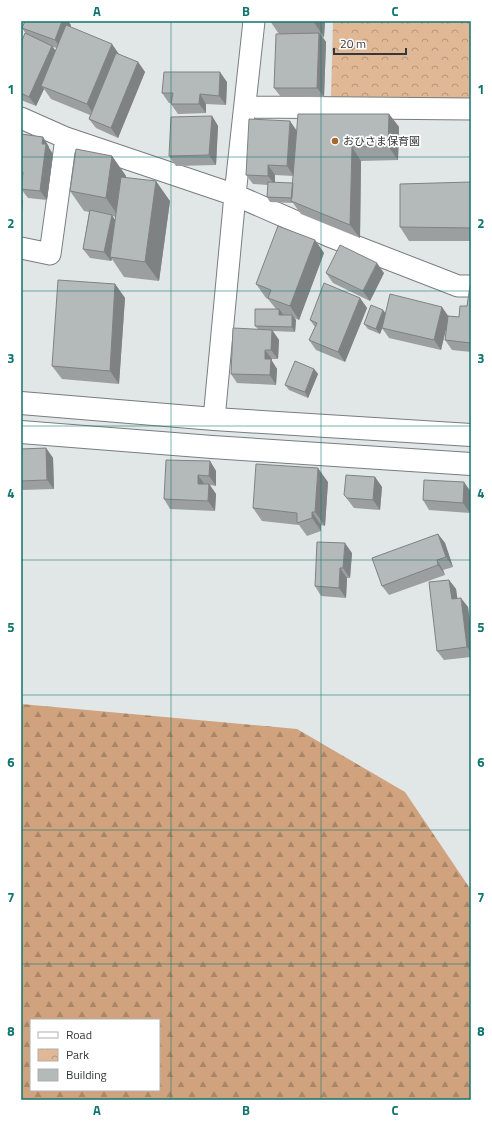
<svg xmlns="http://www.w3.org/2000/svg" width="492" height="1121" font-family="'Titillium Web','Noto Sans JP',sans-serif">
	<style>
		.forest { fill: url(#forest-firs); fill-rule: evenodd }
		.park { fill: url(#park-crowns) }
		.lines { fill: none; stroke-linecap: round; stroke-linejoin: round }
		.minor-casing { stroke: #787d7e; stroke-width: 23 }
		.tertiary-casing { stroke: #787d7e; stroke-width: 24 }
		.minor { stroke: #fff; stroke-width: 21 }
		.tertiary { stroke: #fff; stroke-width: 22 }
		.wall { fill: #9b9fa0; fill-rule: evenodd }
		.shaded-wall { fill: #7e8282 }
		.building { fill: #b4b9ba; stroke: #7e8282 }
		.grid { fill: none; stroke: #0f766e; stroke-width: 1; stroke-opacity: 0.55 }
		.poi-dot { fill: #a6692d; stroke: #fff; stroke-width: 1.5 }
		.labels { text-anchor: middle; stroke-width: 3.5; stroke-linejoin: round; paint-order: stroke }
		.poi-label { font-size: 11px; fill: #353738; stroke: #fff; text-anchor: start }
		.neatline { fill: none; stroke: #0f766e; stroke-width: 1.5 }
		.grid-label { font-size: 13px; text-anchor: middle; font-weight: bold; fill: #0f766e }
	</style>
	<defs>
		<pattern id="forest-firs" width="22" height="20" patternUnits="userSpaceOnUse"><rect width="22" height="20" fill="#d0a37e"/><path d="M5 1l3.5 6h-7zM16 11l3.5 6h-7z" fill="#aa8668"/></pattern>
		<pattern id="park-crowns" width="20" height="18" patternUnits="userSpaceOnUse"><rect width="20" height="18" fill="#e0b896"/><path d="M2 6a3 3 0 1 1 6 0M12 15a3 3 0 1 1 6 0" fill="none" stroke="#b6967b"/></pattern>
	</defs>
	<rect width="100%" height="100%" fill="#e1e6e7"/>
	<path class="forest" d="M21,704L297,729L405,792L471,890V1100H21ZM31,1020H159V1090H31Z"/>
	<path class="park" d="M333,21H471V98H331Z"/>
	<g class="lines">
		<defs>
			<path id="minor" d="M245,107L471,109
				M21,118L66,138L235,195L329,236L458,286H471
				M21,248L50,254L66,138
				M214,419L235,195L254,21"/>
			<path id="tertiary" d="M21,403L214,419L471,435
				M21,432L212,447L471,464"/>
		</defs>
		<use href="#minor" class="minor-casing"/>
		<use href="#tertiary" class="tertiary-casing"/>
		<use href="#minor" class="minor"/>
		<use href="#tertiary" class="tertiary"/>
	</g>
	<path class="wall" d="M270,21H325L324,37H323L326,42L324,97H281L274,88L279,34Z
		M71,25L70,27L120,55L138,62L145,72L118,138L96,128L89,119L90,115L51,99L44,89L36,106L21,100V43L26,34L22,28ZM53,47L57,48L56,51Z
		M227,82L226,105L206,104V113L178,114L171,104L172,103H169L162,93Z
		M389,114L399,127L398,160L361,161L360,238L301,214L293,203L270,202L267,197L268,185L253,184L246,175L297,131ZM275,175L293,176V183H275Z
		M212,116L218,126L216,165L176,166L169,156Z
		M21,134L43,137L49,147V148L53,154L47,200L28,198L21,189L22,180H21Z
		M112,156L126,176V178L170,201L159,281L124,277L112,259L111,261L90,258L83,249L89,212L84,211L70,191ZM112,216L116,217L115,220Z
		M471,182V241H409L400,227Z
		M315,240L324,253L299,320L294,318L296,320L295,332L273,331L279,340L278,359H272V361L277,369L276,385L237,383L231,374L258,329L255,326L276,309L268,299L266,298L256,284Z
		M326,273H384L370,301L333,283Z
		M115,284L125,298L119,384L62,379L52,366Z
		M471,286V352L452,350L445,340L447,324L441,350L389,338L382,328L380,334L368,329L364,324L386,313L459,317L467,306Z
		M360,298L367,308L345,362L316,350L309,340L315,327L310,320Z
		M314,369L318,374L308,398L289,390L285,385Z
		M46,448L53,458L54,489L21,490V449Z
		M210,461L216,471V486L210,485L216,494L215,511L170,509L164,499Z
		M375,477L382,487L380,510L354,508L344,495Z
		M328,482L325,526L321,525V531L307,536L299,525L262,521L253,508Z
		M471,492L470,513L429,510L423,500Z
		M438,534L445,543L453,567L443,570L445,575L389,595L382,586Z
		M352,553L350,578H347L346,598L321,596L315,586Z
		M449,580L456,589L457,598L468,607L471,631V657L444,660L437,651Z"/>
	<path class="shaded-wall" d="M62,21H68L71,25L62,50L55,40Z
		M313,21H325L324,37Z
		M319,33L326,42L324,97L317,88Z
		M112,44L121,57L96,118L87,104Z
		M52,46L59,56L41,86L44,89L36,106L29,97Z
		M138,62L145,72L118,138L111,128Z
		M220,72L227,82L226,105L219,96Z
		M200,94L206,104V113L199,104Z
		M389,114L399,127L398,160L388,146Z
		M212,116L218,126L216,165L209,155Z
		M290,121L297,131L294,176L287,166Z
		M43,137L49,147V148L53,154L47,200L40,191L42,144Z
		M352,147L361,161L360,238L350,225Z
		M112,156L126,176L119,217L106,198Z
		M268,165L275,175V185L268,176Z
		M156,181L170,201L159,281L145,262Z
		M21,198L23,201L22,214L21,213Z
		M112,215L118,225L110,257L112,259L111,261L104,252Z
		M315,240L324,253L299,320L290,306Z
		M377,263L384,273L370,301L363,291Z
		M115,284L125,298L119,384L110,371Z
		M360,298L367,308L345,362L338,352Z
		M442,307L449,317L441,350L434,340Z
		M279,309L283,314V320L279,315Z
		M383,310L387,315L380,334L376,329Z
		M292,315L296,320L295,332L292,327Z
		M272,330L279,340L278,359L271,350Z
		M265,350L272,359V361L277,369L276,385L270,375L265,359Z
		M314,369L318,374L308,398L305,392Z
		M46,448L53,458L54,489L47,480Z
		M210,461L216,471V486L209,476Z
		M318,468L328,482L325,526L315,512Z
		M198,475L205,485L198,484Z
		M375,477L382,487L380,510L373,500Z
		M464,482L471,492L470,513L463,503Z
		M209,484L216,494L215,511L208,501Z
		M312,512L321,525V531L312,518Z
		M438,534L445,543L453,567L446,557Z
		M345,543L352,553L350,578L343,568Z
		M437,560L443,570L445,575L438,565Z
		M340,568L347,578L346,598L339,588Z
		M449,580L456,589L459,609L452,599Z
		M461,598L468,607L471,631V652L467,647Z"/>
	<path class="building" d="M25,21H62L55,40L22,28Z
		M66,25L112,44L87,104L41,86Z
		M25,33L52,46L29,97L21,93V43Z
		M319,33L317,88H274L276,34Z
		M116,53L138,62L111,128L89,119Z
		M164,72H220L219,96L200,94L199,104H171L173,93H162Z
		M298,114H389L388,146L352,147L350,225L291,201Z
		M212,116L209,155L169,156L171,117Z
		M249,119L290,121L287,166L268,165V176L246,175Z
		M21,134L43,137L42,144H46L40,191L21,189L23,172L21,171Z
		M76,149L112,156L106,198L70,191Z
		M121,177L156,181L145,262L110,257Z
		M268,182L293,183L292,198L267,197Z
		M471,182V228L400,227V184Z
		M90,210L112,215L104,252L83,249Z
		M278,226L315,240L290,306L268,298L271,290L256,284Z
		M340,245L377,263L363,291L326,273Z
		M58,280L115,284L110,371L52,366Z
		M324,283L360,298L338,352L309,340L317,323L310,320Z
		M470,286H471V343L445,340L448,316L459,317L460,306H467Z
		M390,294L442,307L434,340L382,328Z
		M371,305L383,310L376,329L364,324Z
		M255,309H279V315H292V327L255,326Z
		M233,328L272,330L271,350H265V359H271L270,375L231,374Z
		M295,361L314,369L305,392L285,385Z
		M46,448L47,480L21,481V449Z
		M166,460L210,461L209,476L198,475V484H209L208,501L164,499Z
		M256,464L318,468L315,512H312V518L297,523V513L253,508Z
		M346,475L375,477L373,500L347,498L344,495Z
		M424,480L464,482L463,503L423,500Z
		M438,534L446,557L437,560L438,565L382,586L372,558Z
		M317,542L345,543L343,568H340L339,588L315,586Z
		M449,580L452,599L461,598L467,647L437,651L429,582Z"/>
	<path class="grid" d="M171,21V1100M321,21V1100M21,157H471M21,291H471M21,426H471M21,560H471M21,695H471M21,830H471M21,964H471"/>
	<circle class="poi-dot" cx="335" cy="141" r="4"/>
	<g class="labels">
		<g class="poi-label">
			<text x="343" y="145">おひさま保育園</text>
		</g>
	</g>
	<rect width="492" height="1121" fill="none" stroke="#ffffff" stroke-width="44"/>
	<rect x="30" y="1019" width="130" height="72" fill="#ffffff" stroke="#aeafaf"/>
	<rect x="38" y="1032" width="20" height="6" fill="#ffffff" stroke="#aeafaf"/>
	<text x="66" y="1039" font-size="12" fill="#353738">Road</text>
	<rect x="38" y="1049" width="20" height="12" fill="url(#park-crowns)" stroke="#aeafaf"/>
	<text x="66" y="1059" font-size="12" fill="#353738">Park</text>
	<rect x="38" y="1069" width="20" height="12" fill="#b4b9ba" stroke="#aeafaf"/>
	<text x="66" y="1079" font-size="12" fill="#353738">Building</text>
	<path d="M334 48v6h72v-6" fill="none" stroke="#353738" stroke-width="2"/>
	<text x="340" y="48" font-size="12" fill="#353738" stroke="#ffffff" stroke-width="3" paint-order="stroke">20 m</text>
	<rect x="22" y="22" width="448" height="1077" class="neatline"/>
	<g class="grid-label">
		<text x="97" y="16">A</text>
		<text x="246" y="16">B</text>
		<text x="395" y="16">C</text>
		<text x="11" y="94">1</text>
		<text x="481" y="94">1</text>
		<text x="11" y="228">2</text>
		<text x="481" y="228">2</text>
		<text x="11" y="363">3</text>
		<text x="481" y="363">3</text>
		<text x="11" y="498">4</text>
		<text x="481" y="498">4</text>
		<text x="11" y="632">5</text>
		<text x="481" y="632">5</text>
		<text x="11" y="767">6</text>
		<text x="481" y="767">6</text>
		<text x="11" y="902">7</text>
		<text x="481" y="902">7</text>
		<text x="11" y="1036">8</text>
		<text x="481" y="1036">8</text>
		<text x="97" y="1115">A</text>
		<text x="246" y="1115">B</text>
		<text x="395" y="1115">C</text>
	</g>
</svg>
